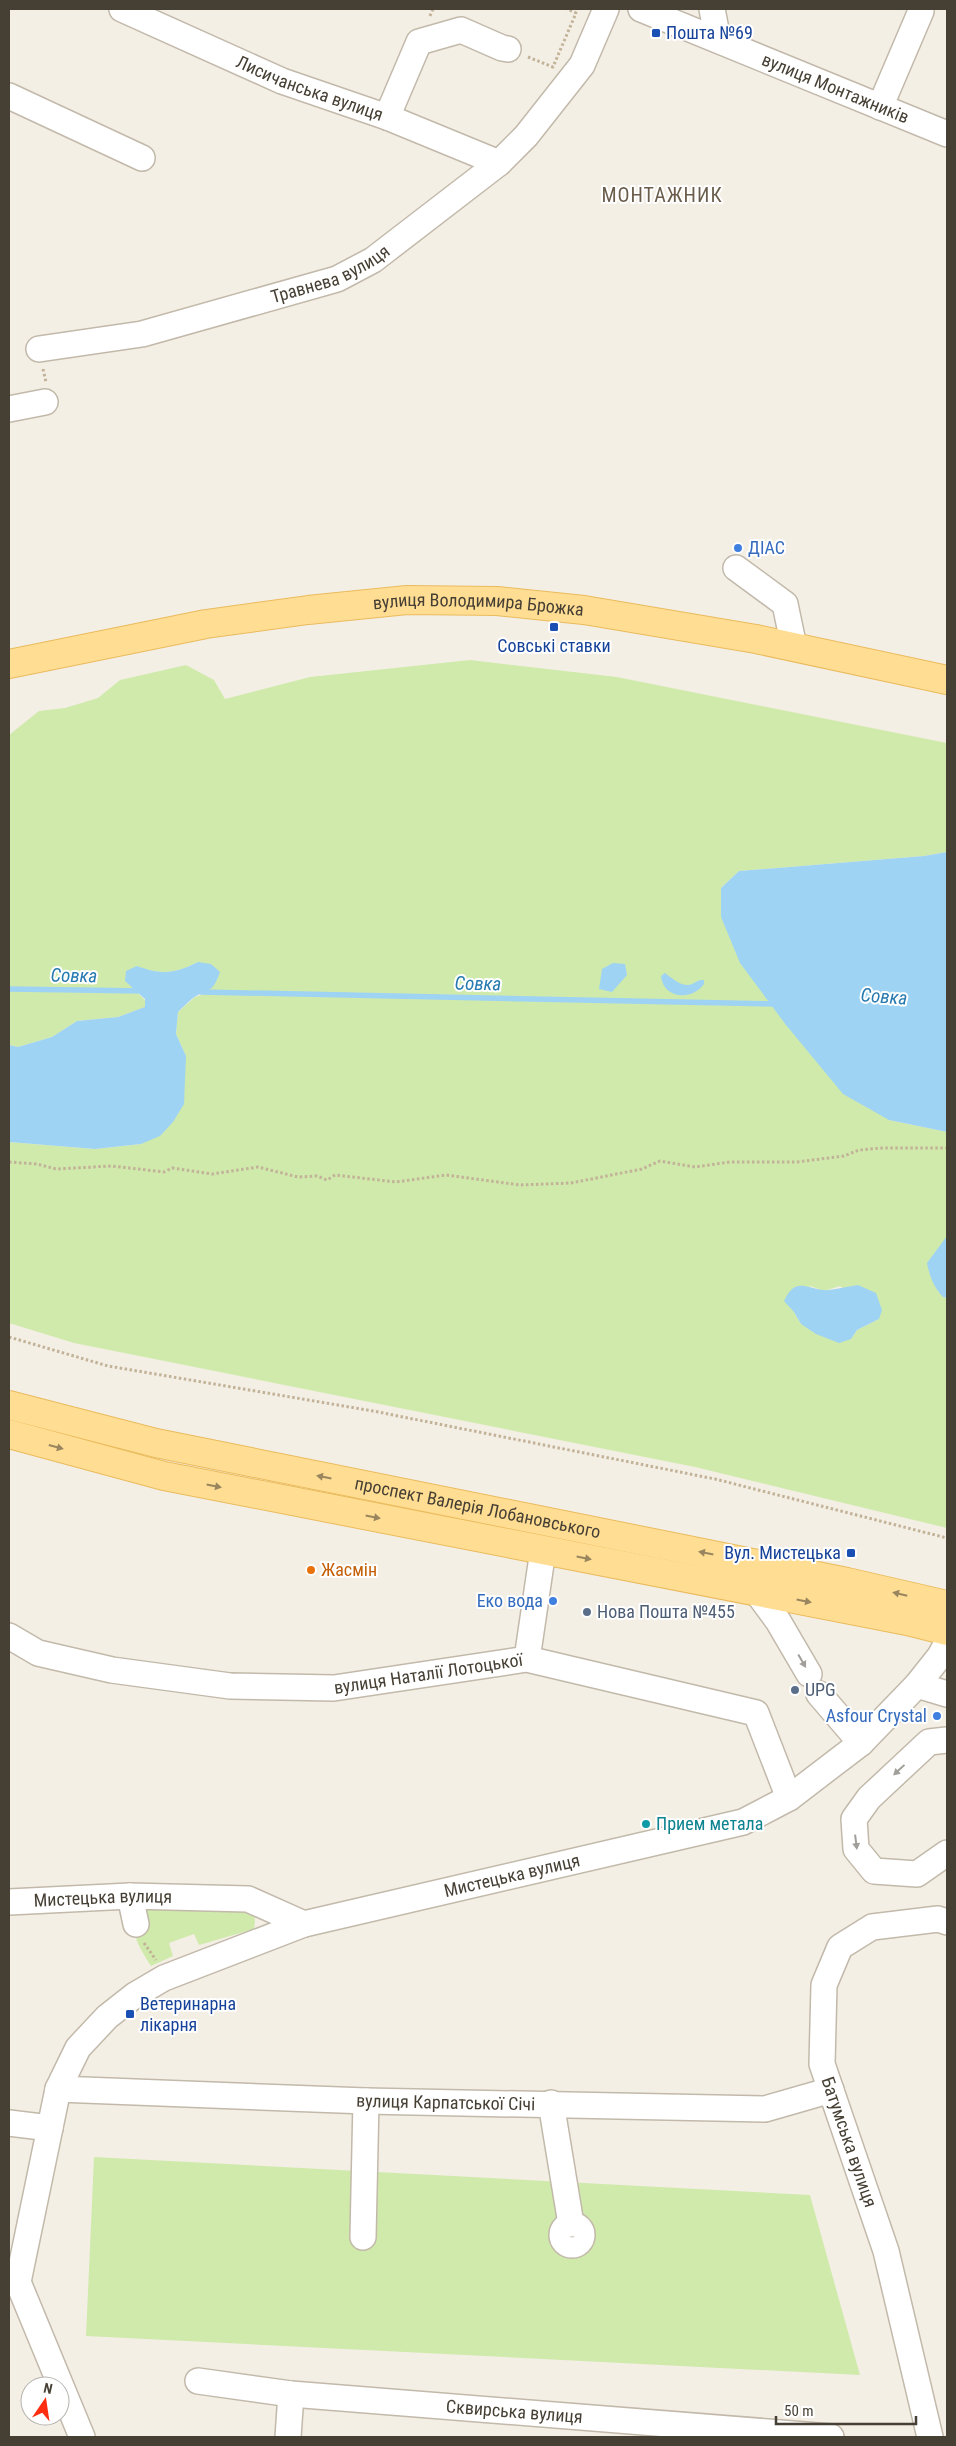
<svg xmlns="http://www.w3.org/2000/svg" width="956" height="2446" font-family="'Roboto Condensed',sans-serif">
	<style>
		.green { fill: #d0eaac; fill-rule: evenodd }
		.water { fill: #9ed3f4 }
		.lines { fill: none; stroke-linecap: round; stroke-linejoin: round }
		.stream { stroke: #9ed3f4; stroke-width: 5.5 }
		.minor-casing { stroke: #c2b9aa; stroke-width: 28 }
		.major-casing { stroke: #eabb5d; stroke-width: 30 }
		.path { stroke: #c2b298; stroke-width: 3; stroke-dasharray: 2.5 2.5; stroke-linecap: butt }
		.minor { stroke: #fff; stroke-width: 25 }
		.major { stroke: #ffdd93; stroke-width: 28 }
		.oneway { fill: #99865f }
		.oneway2 { fill: #a29f9a }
		.transit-dot { fill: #1a4fb4; stroke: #fff; stroke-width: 2 }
		.shop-dot { fill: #3f7fe0; stroke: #fff; stroke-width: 2 }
		.food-dot { fill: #e8710a; stroke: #fff; stroke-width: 2 }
		.service-dot { fill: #5c6f8a; stroke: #fff; stroke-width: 2 }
		.culture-dot { fill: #0f9aa8; stroke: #fff; stroke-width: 2 }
		.labels { text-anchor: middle; stroke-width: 4; stroke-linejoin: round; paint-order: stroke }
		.transit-label { font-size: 18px; fill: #164399; stroke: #fff; text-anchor: start }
		.street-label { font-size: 18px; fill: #463f34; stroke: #fff }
		.shop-label { font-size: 18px; fill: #366cbe; stroke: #fff; text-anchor: end }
		.food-label { font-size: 18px; fill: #c56008; stroke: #fff; text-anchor: start }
		.service-label { font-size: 18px; fill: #4e5e75; stroke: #fff; text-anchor: start }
		.culture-label { font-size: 18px; fill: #0d838f; stroke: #fff; text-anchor: start }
		.water-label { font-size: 19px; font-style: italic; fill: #277ab0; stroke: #fff }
		.quarter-label { font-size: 20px; letter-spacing: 1px; fill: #6a5d4b; stroke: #fff }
	</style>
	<rect width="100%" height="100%" fill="#f4efe5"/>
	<path class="green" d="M470,660L617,677L947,743V852L924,856L739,871L721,888V917L889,1120L947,1132V1236L943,1297L947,1298V1528L695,1467L74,1343L9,1323V1142L95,1149L141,1144L186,1056L176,1034L178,1012L195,997L207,993L198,962C174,974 162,975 136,966V991L145,1000L146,1007L118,1017L77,1021L52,1037L18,1047L9,1045V735L39,711L65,708L98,698L120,680L186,665L214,680L225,699L310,677ZM810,1286L824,1291L840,1286L879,1319L857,1330L851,1339L801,1324L794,1312Z
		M136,1903L247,1905C255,1913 256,1918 254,1929L199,1945L194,1934L169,1943L173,1956L151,1966C134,1939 132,1935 136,1903Z
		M94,2157L810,2195L860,2375L86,2336Z"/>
	<path class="water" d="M947,852V1132L889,1120L843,1094L786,1025L740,963L721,917V888L739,871L924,856Z
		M198,962L211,964L220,972C212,995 209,987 193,998C188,1002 183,1007 178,1012L176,1034L186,1056L184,1104L173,1122L160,1136L141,1144L95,1149L9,1142V1045L18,1047L52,1037L77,1021L118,1017L145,1007V999L125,981L126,971L137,966C162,975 174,974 198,962Z
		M613,963L625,964L627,975L612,992L599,989L602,969Z
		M665,973C672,978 682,988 692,984C697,982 697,980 704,980V984C692,1001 663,999 661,976Z
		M947,1236V1298L943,1297C933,1286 930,1277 927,1263Z
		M858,1285L876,1293L882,1310L879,1319L857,1330L851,1339L839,1343L816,1334L801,1324L794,1312L784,1301C795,1278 803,1287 823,1290C829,1291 850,1286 858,1285Z"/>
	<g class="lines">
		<path class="stream" d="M9,989L144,991
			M201,992L776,1004"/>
		<defs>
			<g id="minor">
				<path id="s1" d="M122,9L282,81L387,117L499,163"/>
				<path id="s2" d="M641,9L947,134"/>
				<path d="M712,9L718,40"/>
				<path d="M9,96L142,158"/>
				<path d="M880,107L921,11"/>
				<path d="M387,117L419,42L461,30L502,48L508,49"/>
				<path id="s3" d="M39,349L142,334L337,279L373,260L499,163L526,136L582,65L606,9"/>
				<path d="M9,409L45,402"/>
				<path d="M736,568L785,604L794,647"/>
				<path d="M756,1591L778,1621L809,1674"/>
				<path id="s4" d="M9,1636L38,1653L112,1670L230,1686L334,1688L527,1659L756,1713L789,1798"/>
				<path d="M527,1659L543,1550"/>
				<path d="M917,1685L947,1694"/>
				<path d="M819,1694L861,1743"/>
				<path d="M947,1740L929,1742L869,1798L854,1819L856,1849L874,1871L917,1874L947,1853"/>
				<path d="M130,1896L136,1924"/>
				<path id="s5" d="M9,1902L130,1896L248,1899L304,1924"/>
				<path id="s6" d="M58,2089L366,2101L765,2109L831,2090"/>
				<path d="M551,2103L571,2224"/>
				<path d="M9,2123L50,2128"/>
				<circle cx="572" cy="2235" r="10"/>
				<path d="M363,2237L366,2101"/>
				<path id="s7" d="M18,2282L58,2089L78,2048L107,2017L135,1995L164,1978L304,1924L743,1822L789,1798L861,1743L917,1685L940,1656L947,1643"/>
				<path d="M18,2282L82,2437"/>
				<path id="s8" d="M198,2381L291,2394L831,2437"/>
				<path d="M288,2437L291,2394"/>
				<path d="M930,2437L886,2251L822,2064L824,1985L840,1947L872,1927L938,1919L947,1922"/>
			</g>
			<g id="major">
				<path id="s9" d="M9,664L206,624L308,610L407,600L497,601L584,610L756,639L947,680"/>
				<path id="s10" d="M9,1405L156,1443L847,1582L947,1605"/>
				<path d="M9,1434L164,1476L907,1621L947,1631"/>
			</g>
		</defs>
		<use href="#minor" class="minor-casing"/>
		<use href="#major" class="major-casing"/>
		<path class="path" d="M430,16L433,9
			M528,57L553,67L576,13L567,9
			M43,369L46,382
			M9,1162L37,1164L56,1169L112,1166L164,1172L172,1168L212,1174L258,1167L298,1177L317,1176L327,1180L335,1175L396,1182L446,1175L520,1185L571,1183L642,1169L660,1161L695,1167L730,1162H797L844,1156L859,1150L882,1148H947
			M9,1337L108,1366L373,1411L715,1479L947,1538
			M144,1943L156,1960"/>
		<use href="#minor" class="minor"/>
		<use href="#major" class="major"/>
	</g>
	<defs><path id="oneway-solid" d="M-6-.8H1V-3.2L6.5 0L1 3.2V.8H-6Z" transform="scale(1.25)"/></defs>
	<g class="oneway">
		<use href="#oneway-solid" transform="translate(56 1447) rotate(15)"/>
		<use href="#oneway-solid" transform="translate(324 1477) rotate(-169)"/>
		<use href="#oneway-solid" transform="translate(214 1486) rotate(11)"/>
		<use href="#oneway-solid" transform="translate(373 1517) rotate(11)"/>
		<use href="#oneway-solid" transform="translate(706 1553) rotate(-169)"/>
		<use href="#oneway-solid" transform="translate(584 1558) rotate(11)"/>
		<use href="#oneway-solid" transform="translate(900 1594) rotate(-167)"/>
		<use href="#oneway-solid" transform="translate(804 1601) rotate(11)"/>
	</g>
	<g class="oneway2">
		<use href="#oneway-solid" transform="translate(802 1661) rotate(60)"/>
		<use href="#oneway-solid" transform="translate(899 1770) rotate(137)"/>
		<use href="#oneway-solid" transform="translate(856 1842) rotate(83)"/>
	</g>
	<g class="transit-dot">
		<rect x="651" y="28" width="10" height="10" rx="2.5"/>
		<rect x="549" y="622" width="10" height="10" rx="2.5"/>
		<rect x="846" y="1548" width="10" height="10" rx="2.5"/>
		<rect x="125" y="2009" width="10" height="10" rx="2.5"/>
	</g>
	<g class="shop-dot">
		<circle cx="738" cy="548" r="5"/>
		<circle cx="553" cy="1601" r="5"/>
		<circle cx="937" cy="1716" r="5"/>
	</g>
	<circle class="food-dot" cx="311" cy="1570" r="5"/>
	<g class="service-dot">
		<circle cx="587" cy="1612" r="5"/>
		<circle cx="795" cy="1690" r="5"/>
	</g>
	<circle class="culture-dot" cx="646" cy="1824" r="5"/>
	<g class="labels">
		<g class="transit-label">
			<text x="666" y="39">Пошта №69</text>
			<text x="554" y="652" text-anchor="middle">Совські ставки</text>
			<text x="841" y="1559" text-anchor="end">Вул. Мистецька</text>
			<text x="140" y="2010">Ветеринарна<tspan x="140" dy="21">лікарня</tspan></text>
		</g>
		<g class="street-label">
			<text dy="6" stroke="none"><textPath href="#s1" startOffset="204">Лисичанська вулиця</textPath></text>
			<text dy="6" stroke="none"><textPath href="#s2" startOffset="210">вулиця Монтажників</textPath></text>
			<text dy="6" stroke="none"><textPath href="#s3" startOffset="302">Травнева вулиця</textPath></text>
			<text dy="6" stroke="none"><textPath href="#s9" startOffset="475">вулиця Володимира Брожка</textPath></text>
			<text dy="6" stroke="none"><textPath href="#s10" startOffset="480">проспект Валерія Лобановського</textPath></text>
			<text dy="6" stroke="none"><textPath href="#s4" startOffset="428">вулиця Наталії Лотоцької</textPath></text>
			<text dy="6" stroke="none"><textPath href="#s7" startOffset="718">Мистецька вулиця</textPath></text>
			<text dy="6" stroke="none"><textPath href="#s5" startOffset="94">Мистецька вулиця</textPath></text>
			<text dy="6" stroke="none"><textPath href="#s6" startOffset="388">вулиця Карпатської Січі</textPath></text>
			<text transform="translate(849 2142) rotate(71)" y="6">Батумська вулиця</text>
			<text dy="6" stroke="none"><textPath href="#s8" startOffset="318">Сквирська вулиця</textPath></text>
		</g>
		<g class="shop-label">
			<text x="748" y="554" text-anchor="start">ДІАС</text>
			<text x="543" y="1607">Еко вода</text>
			<text x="927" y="1722">Asfour Crystal</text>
		</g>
		<g class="food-label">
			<text x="321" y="1576">Жасмін</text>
		</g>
		<g class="service-label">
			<text x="597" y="1618">Нова Пошта №455</text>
			<text x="805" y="1696">UPG</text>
		</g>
		<g class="culture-label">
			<text x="656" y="1830">Прием метала</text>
		</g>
		<g class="water-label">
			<text transform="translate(74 975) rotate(1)" y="7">Совка</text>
			<text transform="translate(478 983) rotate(1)" y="7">Совка</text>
			<text transform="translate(884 996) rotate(4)" y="7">Совка</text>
		</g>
		<g class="quarter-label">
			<text x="662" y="202">МОНТАЖНИК</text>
		</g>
	</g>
	<rect width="956" height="2446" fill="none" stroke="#463f34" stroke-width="20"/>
	<g transform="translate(45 2401) rotate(13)"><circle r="24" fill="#ffffff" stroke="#b5b2ae"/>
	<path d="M0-4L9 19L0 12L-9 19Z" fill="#ff2e11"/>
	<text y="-8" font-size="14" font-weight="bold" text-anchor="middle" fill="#463f34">N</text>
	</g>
	<path d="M776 2416v8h140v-8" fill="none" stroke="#463f34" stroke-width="2.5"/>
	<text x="784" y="2416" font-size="15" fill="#463f34" stroke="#ffffff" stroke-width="4" paint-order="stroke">50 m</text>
</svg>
